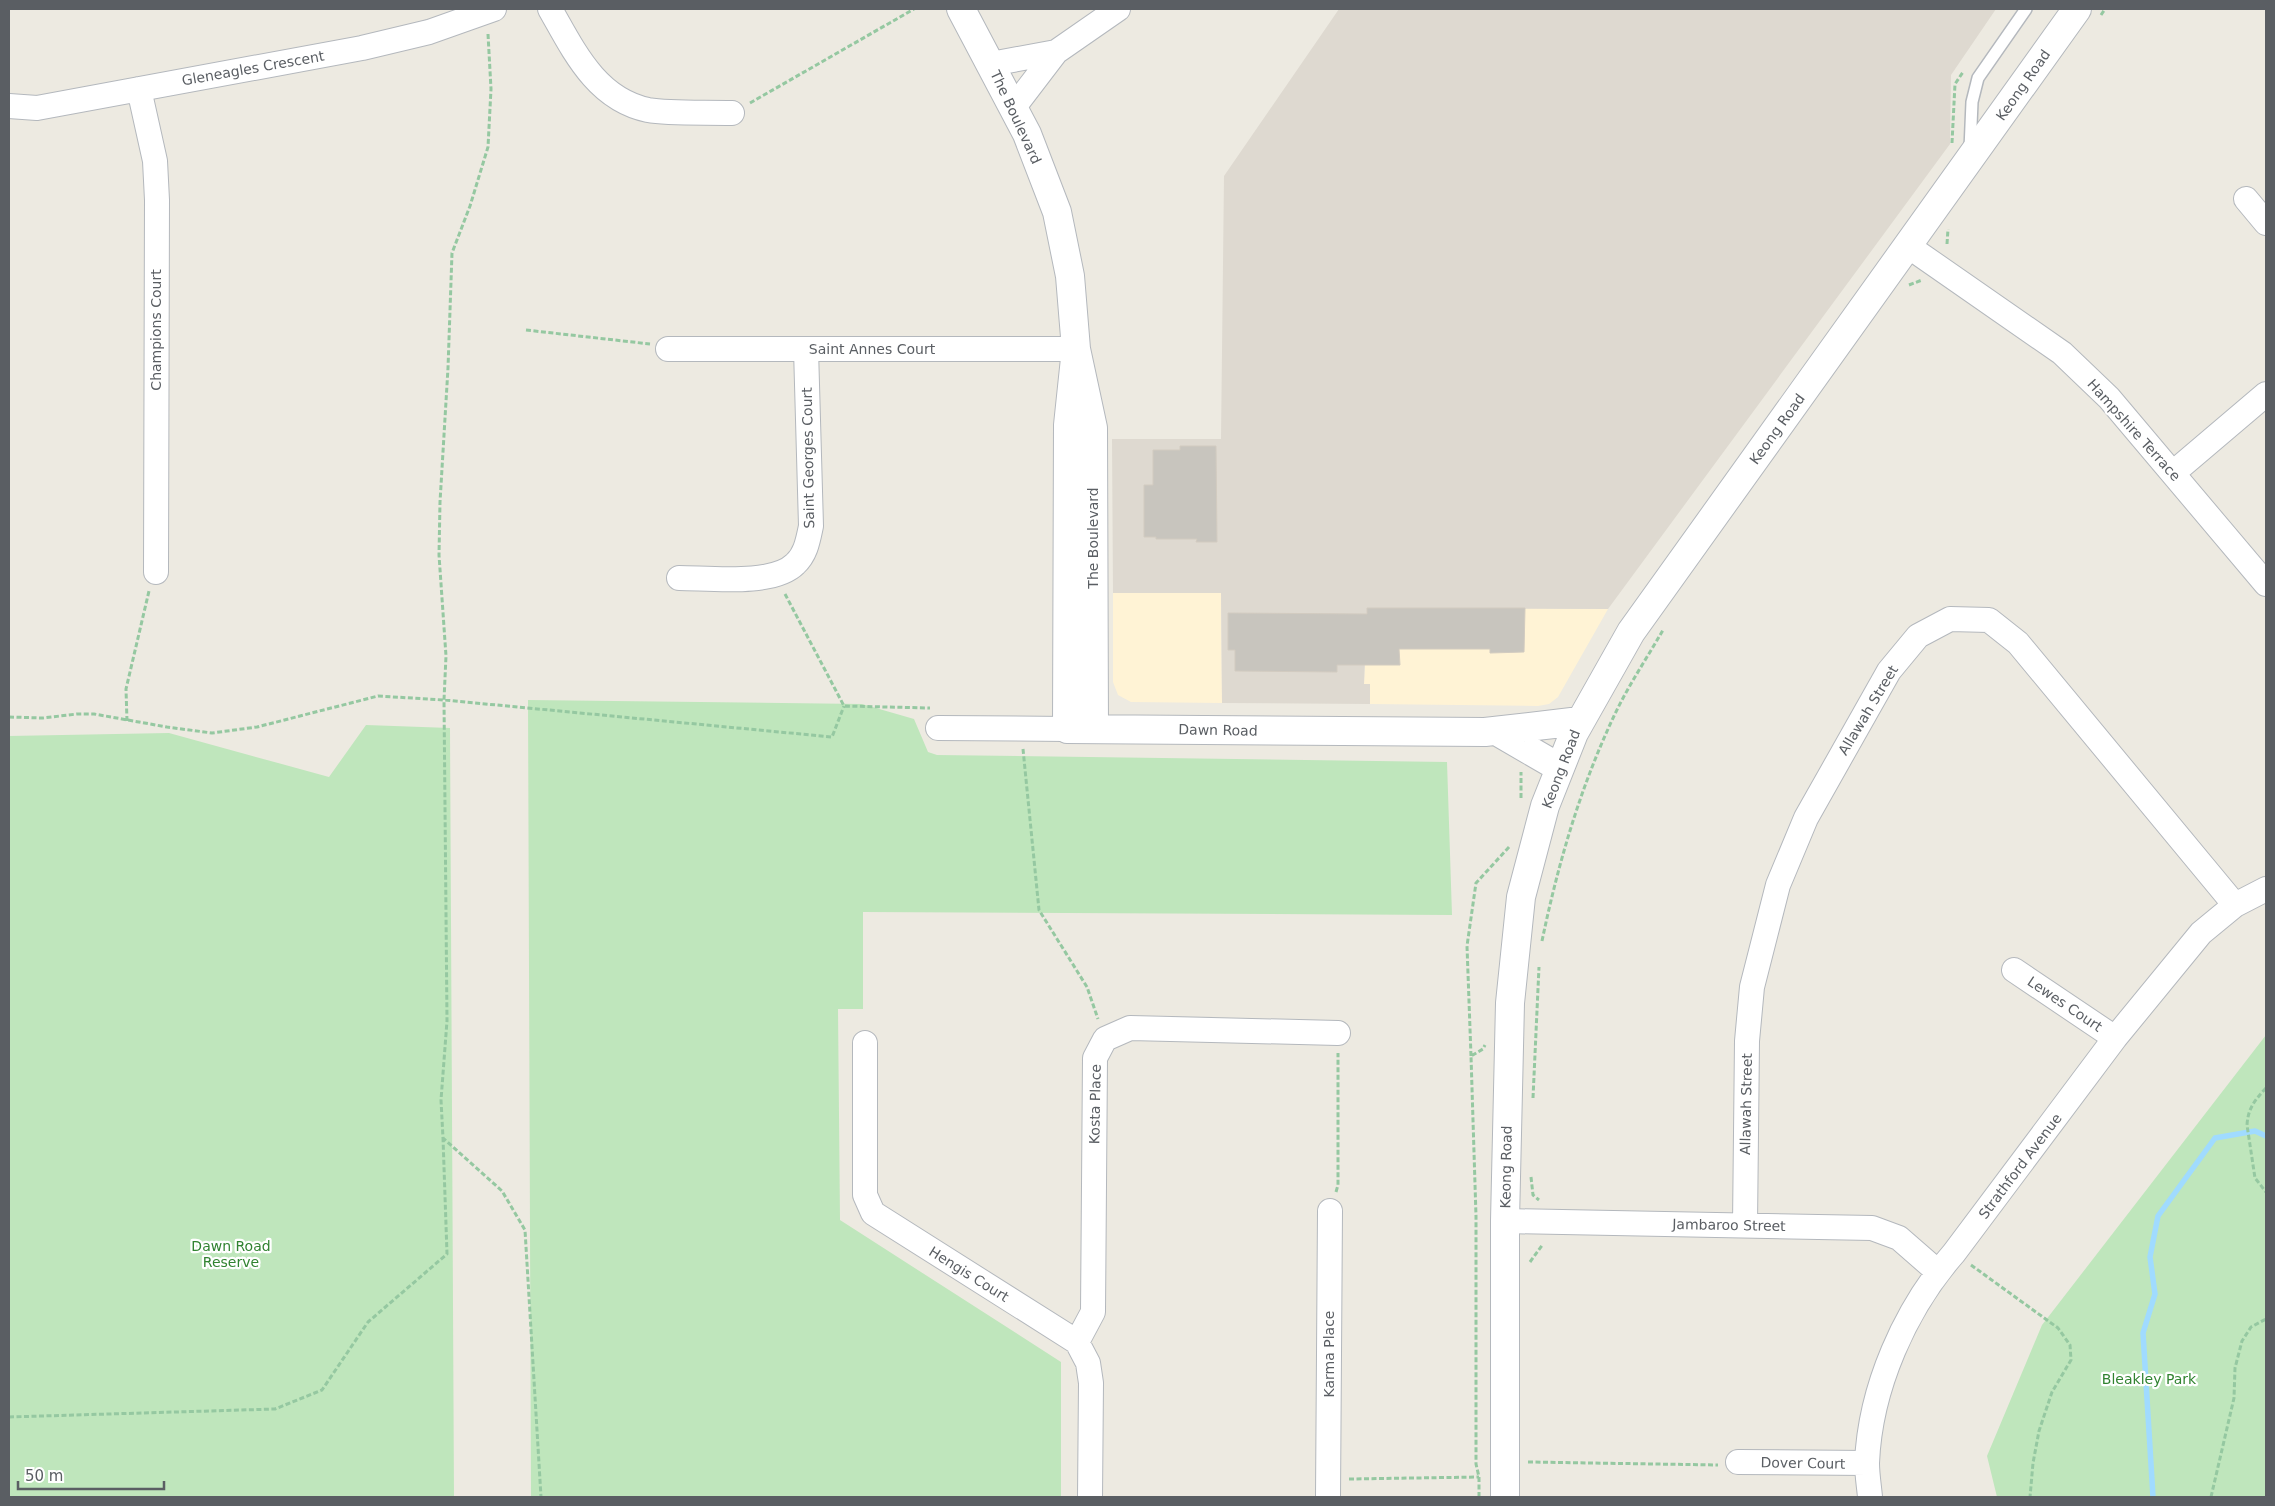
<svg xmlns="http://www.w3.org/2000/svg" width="2275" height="1506" font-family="'DejaVu Sans',sans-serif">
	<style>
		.commercial { fill: #fff3d5 }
		.education { fill: #ded9d0 }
		.green { fill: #bfe6bc }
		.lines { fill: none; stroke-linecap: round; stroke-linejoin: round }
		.stream { stroke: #a0dbff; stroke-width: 5.5 }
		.building { fill: #c8c5be; stroke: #d2cbc0 }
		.service-casing { stroke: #b4b8bd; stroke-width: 14 }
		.minor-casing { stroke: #b4b8bd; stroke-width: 26 }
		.tertiary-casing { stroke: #b4b8bd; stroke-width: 30 }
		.path { stroke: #95c8a1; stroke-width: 3; stroke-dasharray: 5 2.5; stroke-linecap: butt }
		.service { stroke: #fff; stroke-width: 11 }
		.minor { stroke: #fff; stroke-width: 24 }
		.tertiary { stroke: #fff; stroke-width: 28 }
		.labels { text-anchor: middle; stroke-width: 4.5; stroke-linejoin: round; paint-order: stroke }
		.street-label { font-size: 14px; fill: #5a5e63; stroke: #fff }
		.park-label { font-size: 14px; fill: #318331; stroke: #fff }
	</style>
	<rect width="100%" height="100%" fill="#edeae1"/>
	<path class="commercial" d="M1113,593H1221L1222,703L1131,702L1118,695L1113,682Z
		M1367,608H1525L1608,609L1558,697L1549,704L1538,706L1370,704V685L1364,684Z"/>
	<path class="education" d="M1339,9H1996L1951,75L1950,144L1608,609L1367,608L1364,684H1370V704L1222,703L1221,593H1113L1112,439H1221L1224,176Z"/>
	<path class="green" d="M528,700L862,704L914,719L928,752L937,755L1447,762L1452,915L863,912V1009H838L840,1220L1061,1362V1497H531Z
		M366,725L450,728L454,1497H9V736L169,733L329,777Z
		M2266,1035V1497H1997L1987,1456L2042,1325Z"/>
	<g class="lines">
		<path class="stream" d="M2153,1497L2143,1333L2155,1294L2150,1257L2158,1216L2215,1138L2255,1131L2266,1136"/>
	</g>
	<path class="building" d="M1180,446H1216L1217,542H1196L1197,539H1156V537H1144V485H1153V450H1180Z
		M1367,608H1525L1524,652L1490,653V649H1399L1400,665H1337V672L1235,671V650H1228V613L1367,614Z"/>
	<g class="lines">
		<defs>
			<path id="service" d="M1970,149L1972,102L1978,78L2026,9"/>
			<path id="minor" d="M550,9C574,51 596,99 648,110C670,114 708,112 732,113
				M991,64L1056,52
				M139,89L155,161L157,200L156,572
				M9,106L37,108L362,48L429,32L494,9
				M1014,107L1056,52L1118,9
				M2246,199L2266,223
				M1908,246L2062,353L2109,398L2266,584
				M668,349H1076
				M2173,473L2266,394
				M679,578C708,578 773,586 795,564C806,554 808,540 811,526L806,349
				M938,728L1067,729
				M2014,970L2115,1038
				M865,1043V1195L873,1213L1077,1342L1088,1363L1091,1383L1090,1497
				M1505,1221L1872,1228L1899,1238L1938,1272
				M1745,1225L1747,1041L1752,987L1778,885L1806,818L1889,671L1918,636L1950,619L1989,620L2018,643L2235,905
				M1077,1342L1093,1312L1095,1058L1105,1039L1130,1028L1338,1033
				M1738,1462L1867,1463
				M1328,1497L1330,1211
				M1870,1497C1869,1486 1867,1474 1867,1463C1870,1388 1905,1309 1954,1253L2115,1038L2201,933L2235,905L2266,889"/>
			<path id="tertiary" d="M961,9L1027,134L1057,212L1070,276L1076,349L1093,428L1094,729
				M1076,349L1068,425L1067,729L1485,732L1580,721
				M1498,732L1560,768
				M1505,1497V1221L1510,1003L1521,897L1545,806L1574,733L1631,632L2077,9"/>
		</defs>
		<use href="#service" class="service-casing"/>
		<use href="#minor" class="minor-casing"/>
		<use href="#tertiary" class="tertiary-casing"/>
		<path class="path" d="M2101,15L2105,9
			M488,34L491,89L488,147L470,206L452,253L448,368L440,502L439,555L446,656L444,700L447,1021L441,1100L443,1138L502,1191L525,1230L541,1497
			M750,103L914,9
			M1952,143L1955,84L1963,72
			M1947,244L1948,229
			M1909,285L1922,280
			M526,330L650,344
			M785,594L844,706L930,708
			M9,717L43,718L77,714H94L167,727L212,733L257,727L378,696L444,700L832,737L844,706
			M127,721L126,689L149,591
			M1023,749L1039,910L1087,987L1098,1019
			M1521,798V772
			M1542,941C1558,864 1580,788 1614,716C1628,686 1647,658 1663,630
			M1471,1056L1467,946L1476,883L1510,846
			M2266,1088C2255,1100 2248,1108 2247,1125L2255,1178L2266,1192
			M1533,1098L1539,967
			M1531,1177L1533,1195L1539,1200
			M1336,1192L1338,1185V1053
			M1530,1262L1543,1244
			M1971,1265L2058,1328L2070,1345L2071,1360L2052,1392L2039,1431L2033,1463L2030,1497
			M9,1417L275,1409L322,1390L368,1322L447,1254L443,1138
			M1528,1462L1718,1465
			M1349,1479L1479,1477
			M1479,1497V1477L1476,1464V1216L1471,1056L1483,1049L1485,1045
			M2211,1497L2234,1398L2235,1368L2242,1341L2251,1327L2266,1319"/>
		<use href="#service" class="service"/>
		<use href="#minor" class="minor"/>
		<use href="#tertiary" class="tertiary"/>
	</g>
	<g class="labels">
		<g class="street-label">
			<text transform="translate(253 68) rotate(-10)" y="5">Gleneagles Crescent</text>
			<text transform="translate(2023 85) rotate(-55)" y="5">Keong Road</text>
			<text transform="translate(1016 117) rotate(65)" y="5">The Boulevard</text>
			<text transform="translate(156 330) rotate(-90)" y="5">Champions Court</text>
			<text x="872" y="354">Saint Annes Court</text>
			<text transform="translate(1777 429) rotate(-54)" y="5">Keong Road</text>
			<text transform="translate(2134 430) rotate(48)" y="5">Hampshire Terrace</text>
			<text transform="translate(808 458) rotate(-91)" y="5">Saint Georges Court</text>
			<text transform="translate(1093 538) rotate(-90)" y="5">The Boulevard</text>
			<text transform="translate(1868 710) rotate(-59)" y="5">Allawah Street</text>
			<text transform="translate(1218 730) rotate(1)" y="5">Dawn Road</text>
			<text transform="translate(1561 769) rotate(-69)" y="5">Keong Road</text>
			<text transform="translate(2065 1004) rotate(34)" y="5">Lewes Court</text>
			<text transform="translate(1095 1104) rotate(-89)" y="5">Kosta Place</text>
			<text transform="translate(1746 1104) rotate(-89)" y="5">Allawah Street</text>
			<text transform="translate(2020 1166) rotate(-53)" y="5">Strathford Avenue</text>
			<text transform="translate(1506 1167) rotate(-89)" y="5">Keong Road</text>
			<text transform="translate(1729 1225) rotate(1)" y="5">Jambaroo Street</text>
			<text transform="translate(969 1274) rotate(32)" y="5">Hengis Court</text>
			<text transform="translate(1329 1354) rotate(-90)" y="5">Karma Place</text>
			<text transform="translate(1803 1463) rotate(1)" y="5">Dover Court</text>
		</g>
		<g class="park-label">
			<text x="231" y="1251">Dawn Road<tspan x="231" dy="16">Reserve</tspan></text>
			<text x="2149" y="1384">Bleakley Park</text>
		</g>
	</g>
	<rect width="2275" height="1506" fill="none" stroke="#5a5e63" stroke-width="20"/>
	<path d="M18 1481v8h146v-8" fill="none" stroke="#5a5e63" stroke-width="2.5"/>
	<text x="25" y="1481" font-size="15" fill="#5a5e63" stroke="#ffffff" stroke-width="4" paint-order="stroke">50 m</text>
</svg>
